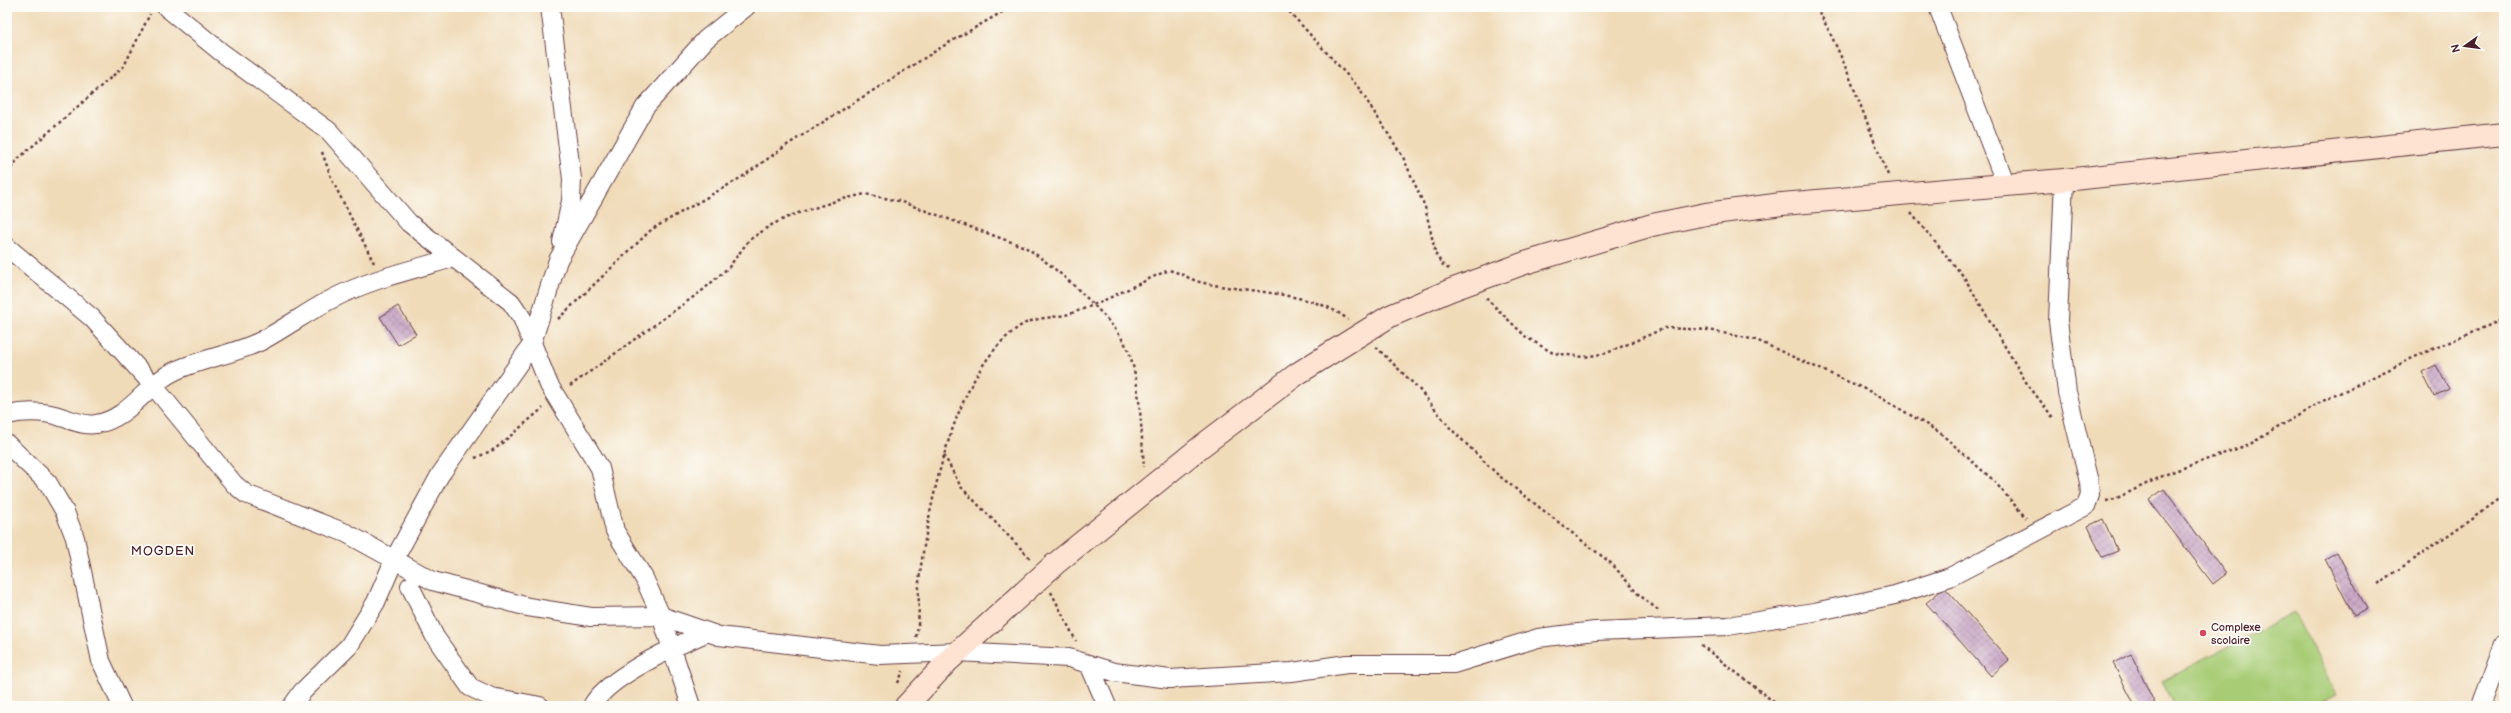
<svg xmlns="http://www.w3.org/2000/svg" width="2511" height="713" font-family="'Balsamiq Sans',sans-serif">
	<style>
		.grass { fill: #a8cc76; stroke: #797650 }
		.building { fill: url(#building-cross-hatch) }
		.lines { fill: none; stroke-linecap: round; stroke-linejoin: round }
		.street-casing { stroke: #633b40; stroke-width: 20 }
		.secondary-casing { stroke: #633b40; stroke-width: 24 }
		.path { stroke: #633b40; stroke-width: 2.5; stroke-dasharray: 3 3; stroke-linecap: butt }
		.street { stroke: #fff; stroke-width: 18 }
		.secondary { stroke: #fee3d2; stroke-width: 22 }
		.poi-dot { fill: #d1495b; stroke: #fdfcf7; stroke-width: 1.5 }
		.labels { text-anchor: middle; stroke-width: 3.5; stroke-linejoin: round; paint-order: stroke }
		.poi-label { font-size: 11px; fill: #4a1f2b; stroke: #fdfcf7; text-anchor: start }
		.quarter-label { font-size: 13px; letter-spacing: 1px; fill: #4a1f2b; stroke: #fdfcf7 }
	</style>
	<defs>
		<pattern id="building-cross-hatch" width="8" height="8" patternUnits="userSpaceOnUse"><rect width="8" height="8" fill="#c6a2c3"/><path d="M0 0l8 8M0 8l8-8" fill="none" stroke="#a3839f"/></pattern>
	</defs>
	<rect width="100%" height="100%" fill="#fdfcf7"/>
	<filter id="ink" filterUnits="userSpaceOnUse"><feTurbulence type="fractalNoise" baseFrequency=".025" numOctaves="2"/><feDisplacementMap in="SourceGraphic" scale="8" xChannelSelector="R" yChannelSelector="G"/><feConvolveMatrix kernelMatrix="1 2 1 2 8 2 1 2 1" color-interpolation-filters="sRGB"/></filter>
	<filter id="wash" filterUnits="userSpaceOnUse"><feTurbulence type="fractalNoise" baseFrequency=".012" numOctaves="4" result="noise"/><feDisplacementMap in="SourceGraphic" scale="16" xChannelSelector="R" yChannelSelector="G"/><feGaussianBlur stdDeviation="0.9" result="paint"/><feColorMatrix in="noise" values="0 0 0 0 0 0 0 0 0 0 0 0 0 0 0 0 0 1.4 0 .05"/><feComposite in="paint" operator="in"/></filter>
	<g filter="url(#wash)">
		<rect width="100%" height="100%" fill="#f0dbb9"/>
		<path class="grass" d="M2294,613L2337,694L2314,706H2175L2162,681Z"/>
		<g id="blocks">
			<path class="building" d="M398,306L416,334L398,345L380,317Z
				M2436,365L2449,389L2434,396L2422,372Z
				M2164,489L2226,574L2213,584L2149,500Z
				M2103,519L2118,551L2102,557L2088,526Z
				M2337,552L2367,609L2354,616L2325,559Z
				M1946,589L2009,660L1991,676L1926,603L1939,592Z
				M2131,654L2156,706H2135L2113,663Z"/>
		</g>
	</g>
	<g filter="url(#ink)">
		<use href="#blocks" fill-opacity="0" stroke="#633b40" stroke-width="1"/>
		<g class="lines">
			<defs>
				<path id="street" d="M166,7L221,52L329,131L409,223L511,302L522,318L549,385L600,468L615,531L644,578L661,616L691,706
					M550,7L572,179L571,201L562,242
					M1938,7L2006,185
					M7,247L92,318L152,384L234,484L246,494L346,533L433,581L528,607L591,617L661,616L719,636L880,655L957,652L1069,658L1114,672L1170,679L1292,672L1347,664H1454L1538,638L1595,631L1728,626L1814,612L1895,595L1950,577L2086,506L2090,495L2089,482L2067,392L2058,321L2064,180
					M7,415C26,411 45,411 64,418C74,421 85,426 96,424C130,419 146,383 177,370C205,358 236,354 263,340C285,328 306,313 328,301C367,280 411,270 453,258
					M7,444L48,483L65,512L75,538L101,661L122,706
					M410,586L435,637L470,687L491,697L540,706
					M1089,664L1107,706
					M292,706L302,692L349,646L376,602L395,558L440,475L531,346L558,260L645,107L706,39L746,7
					M592,706C607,677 678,645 708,632
					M2481,706L2504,644"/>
				<path id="secondary" d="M906,706L948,661L1055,564L1203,445L1297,374L1390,316L1451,290L1525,263L1652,225L1706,214L1782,204L2064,180L2504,134"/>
			</defs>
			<use href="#street" class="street-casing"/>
			<use href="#secondary" class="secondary-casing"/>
			<path class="path" d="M1285,7L1358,87L1403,157L1425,207L1436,255L1443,265L1449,269
				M1816,7C1847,60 1864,119 1888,175
				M322,152L332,180L374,263
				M7,173L19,158L124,66L150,14
				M1911,213L1964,277L2026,382L2054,419
				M1486,298L1526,337L1553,353L1584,357L1607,353L1665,328L1709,330L1756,340L1873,393L1939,432L1993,480L2026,518
				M558,319L652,229L742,177L787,145L945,45L1011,7
				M1376,347L1418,388L1451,429L1498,475L1612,564L1637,593L1658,610
				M570,386L703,290L729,267L749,240L773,224L795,214L839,200L865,194L899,201L1025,247C1054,265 1120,323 1130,355C1141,390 1141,431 1144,467
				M944,455L961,487L1031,559
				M475,458L495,449L543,408
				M2106,501L2115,499L2169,473L2250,444L2321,402L2419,355L2504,319
				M2378,584L2504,496
				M1051,592L1076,641
				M916,637C921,616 917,594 920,573C930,500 955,367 1022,325C1035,317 1055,318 1069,314C1103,303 1136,284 1169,270C1182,273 1192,281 1204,283C1243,292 1318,292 1348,320
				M1701,645L1779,706
				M898,683L903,671"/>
			<use href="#street" class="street"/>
			<use href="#secondary" class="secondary"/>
		</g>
	</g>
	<circle class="poi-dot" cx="2203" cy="633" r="4"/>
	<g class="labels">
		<g class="poi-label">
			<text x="2211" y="631">Complexe<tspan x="2211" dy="13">scolaire</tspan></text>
		</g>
		<g class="quarter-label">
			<text x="163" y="555">MOGDEN</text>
		</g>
	</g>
	<rect width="2511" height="713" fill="none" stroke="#fdfcf7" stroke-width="24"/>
	<g transform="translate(2465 46) rotate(256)" stroke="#fdfcf7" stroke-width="3" paint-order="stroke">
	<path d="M0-3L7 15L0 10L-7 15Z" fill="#4a1f2b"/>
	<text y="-6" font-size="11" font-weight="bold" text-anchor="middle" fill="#4a1f2b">N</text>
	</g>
</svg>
